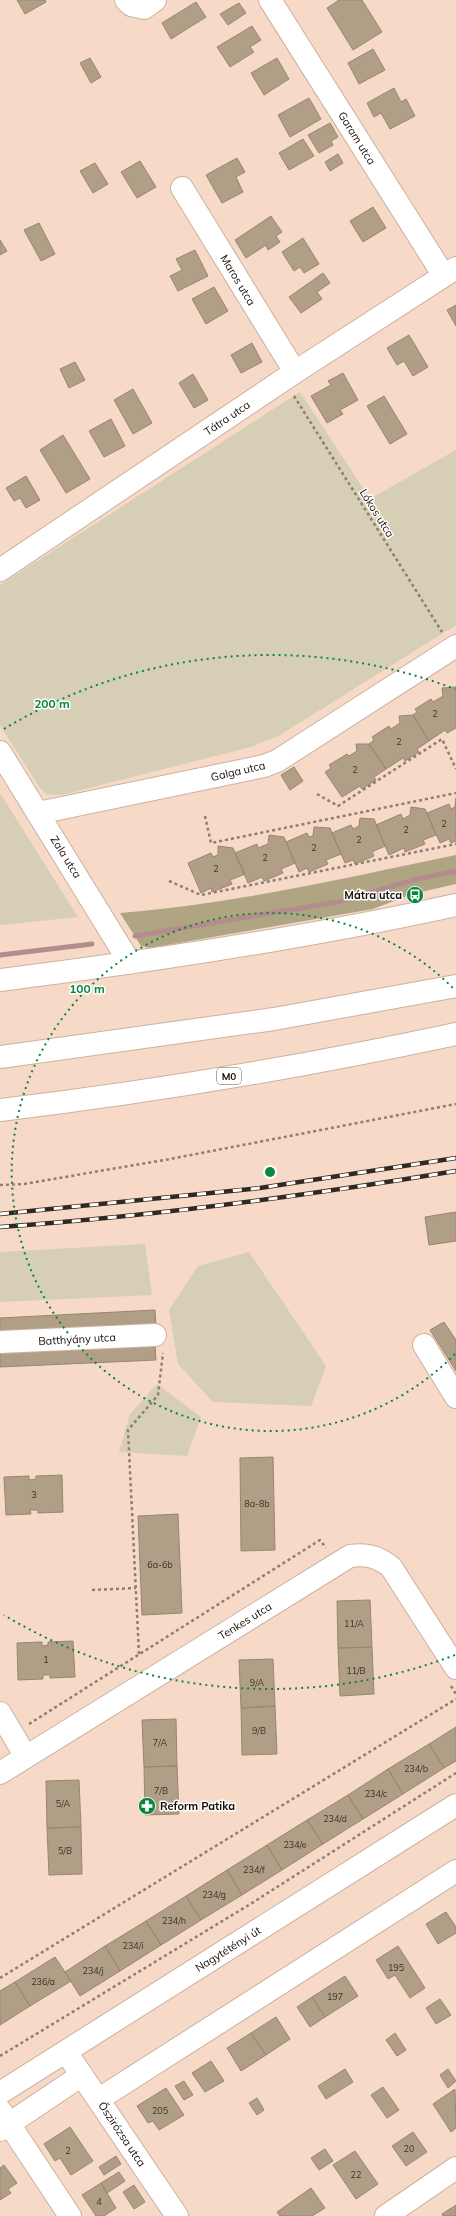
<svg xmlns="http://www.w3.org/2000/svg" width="456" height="2216" font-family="Mulish,sans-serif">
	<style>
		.green { fill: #d6ceb5 }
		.forest { fill: #b0a582 }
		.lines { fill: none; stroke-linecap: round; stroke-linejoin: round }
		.stream { stroke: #b58c8e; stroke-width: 5 }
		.building { fill: #b19e86; stroke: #99866e }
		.minor-casing { stroke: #cdb19f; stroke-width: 24 }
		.major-casing { stroke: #cdb19f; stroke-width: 24 }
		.highway-casing { stroke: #cdb19f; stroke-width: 24 }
		.path { stroke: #917d70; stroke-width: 2.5; stroke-dasharray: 3 3; stroke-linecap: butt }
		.minor { stroke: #fff; stroke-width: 22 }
		.major { stroke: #fff; stroke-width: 22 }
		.highway { stroke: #fff; stroke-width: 22 }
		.rail-casing { stroke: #332820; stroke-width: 4.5 }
		.rail { stroke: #fff; stroke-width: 3; stroke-dasharray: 9; stroke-linecap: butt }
		.ring { fill: none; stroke: #0a8641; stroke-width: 2; stroke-dasharray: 2 4 }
		.labels { text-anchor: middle; stroke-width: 3; stroke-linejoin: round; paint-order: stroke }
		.number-label { font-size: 9px; fill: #3d3127 }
		.shield { fill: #fff; stroke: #5c5651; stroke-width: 1 }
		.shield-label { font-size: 10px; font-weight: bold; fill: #160d07 }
		.street-label { font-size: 11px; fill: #160d07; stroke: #fff }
		.poi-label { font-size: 11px; font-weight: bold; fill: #160d07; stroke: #fff; text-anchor: end }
		.centre { fill: #0a8641; stroke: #fff; stroke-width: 2 }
		.ring-label { font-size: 12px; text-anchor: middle; font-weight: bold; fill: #0a8641; stroke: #fff; stroke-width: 3; stroke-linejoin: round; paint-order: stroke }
	</style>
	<rect width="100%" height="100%" fill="#f6d9c6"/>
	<path class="green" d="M300,392L370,499L456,450V625L280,735L251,747L61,795L46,794L40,788L0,725V585Z
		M0,793L78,917L0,925Z
		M145,1244L152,1295L0,1302V1252Z
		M249,1252L326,1366L311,1406L213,1402L178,1364L169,1310L198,1266Z
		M157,1384L201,1417L187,1456L119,1452L130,1414Z"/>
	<path class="forest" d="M456,855V884L412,894L373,909L150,948L141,946L120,913C234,904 345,878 456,855Z"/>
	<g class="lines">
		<path class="stream" d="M135,936L338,902L417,879L456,871
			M0,955L92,944"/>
	</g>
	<path class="building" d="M17,0H45L46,2L25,14Z
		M339,0H362L382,32L353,50L327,8Z
		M196,2L206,17L171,39L162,23Z
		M239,3L246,13L228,25L220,14Z
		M252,26L261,40L250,47L254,52L230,67L217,47Z
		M373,49L385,70L359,84L348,63Z
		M90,58L101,77L91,83L80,63Z
		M277,58L289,79L264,95L251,73Z
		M394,88L401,102L406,99L415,116L390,129L381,113L374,117L367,103Z
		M309,98L321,119L290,137L278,115Z
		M330,123L338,137L331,141L333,145L319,153L308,135Z
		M303,139L314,156L289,170L279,153Z
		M338,154L343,163L330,171L325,162Z
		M237,158L245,172L236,177L243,192L222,203L206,175Z
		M140,161L156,187L137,198L121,172Z
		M95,163L108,184L93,193L80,171Z
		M373,207L386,228L363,242L350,221Z
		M271,216L282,232L276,236L280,242L268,250L266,245L246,258L235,240Z
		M39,223L55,254L41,261L24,230Z
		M303,238L319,264L304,273L300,267L294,271L282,252Z
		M0,240L7,251L0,255Z
		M195,250L208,276L178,291L170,276L182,270L176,259Z
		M323,273L330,283L317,292L322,299L301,313L289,297Z
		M214,287L228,311L206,324L192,299Z
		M456,305V326L447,310Z
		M409,335L428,367L413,376L404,361L397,365L387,348Z
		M252,343L262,362L241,373L231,355Z
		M75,362L85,380L69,388L60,369Z
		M343,373L358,400L340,410L343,414L327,423L311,396L331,385L328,381Z
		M193,374L208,400L194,408L179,383Z
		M133,389L152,423L133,434L114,400Z
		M384,396L407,434L390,444L367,406Z
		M111,419L125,446L104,457L89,431Z
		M63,435L90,479L66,493L40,450Z
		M26,476L40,500L26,508L20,498L14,501L6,488Z
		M456,687V728L447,733L445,730L429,741L413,715L417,712L415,709L431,699L433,702L443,696L442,688Z
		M413,715L429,741L417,749L419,752L405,761L403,758L386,769L369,744L374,740L372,737L389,726L391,729L400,723L399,716Z
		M356,744H369L386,769L374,777L376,780L362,789L360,786L342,797L325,772L331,768L329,765L347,754L349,756L357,751Z
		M294,767L303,781L290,790L281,775Z
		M456,798V841L451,843L449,839L440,843L427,813L449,804L451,809L455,807Z
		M411,807L425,809L436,835L423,840L425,844L405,852L404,848L389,855L376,825L401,814L403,819L410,815Z
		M360,818L374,819L385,846L372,852L374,856L355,864L353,860L345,863L332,833L351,825L353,829L359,826Z
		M314,827L330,828L341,854L326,860L328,864L309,872L307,868L299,872L286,842L307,833L309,837L313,836Z
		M269,835L284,837L295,863L281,869L283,873L264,881L262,877L248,883L235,853L257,844L258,848L268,844Z
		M218,846L233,848L245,874L230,880L232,884L212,892L211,888L201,893L188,863L211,853L213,857L218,855Z
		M456,1212V1241L429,1245L425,1217Z
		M155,1310L156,1326L0,1333V1318Z
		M444,1322L456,1340V1371L430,1330Z
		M155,1345L156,1360L0,1367V1352Z
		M273,1457L275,1550L241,1551L240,1458Z
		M62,1475L63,1512L38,1513V1510H30L31,1514L6,1515L4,1477L29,1476V1480L36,1479V1476Z
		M178,1514L182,1613L142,1615L138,1516Z
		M370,1600L372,1647L338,1648L337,1601Z
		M73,1641L75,1677L50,1678V1675H43V1679L18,1680L17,1643L42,1642V1646L48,1645V1642Z
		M372,1647L374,1694L340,1696L338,1648Z
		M273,1659L275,1706L241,1708L239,1660Z
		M275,1706L277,1754L242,1755L241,1708Z
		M176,1719L177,1766L144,1767L142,1720Z
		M456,1727V1761L444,1768L429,1744Z
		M429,1744L444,1768L403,1794L388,1769Z
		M177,1766L179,1814L145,1815L144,1767Z
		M388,1769L403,1794L363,1819L348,1795Z
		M79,1780L81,1827L47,1828L46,1781Z
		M348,1795L363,1819L323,1844L307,1820Z
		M307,1820L323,1844L282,1870L267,1845Z
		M81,1827L82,1874L49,1875L47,1828Z
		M267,1845L282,1870L242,1895L227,1870Z
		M227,1870L242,1895L201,1920L186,1896Z
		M186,1896L201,1920L161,1945L146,1921Z
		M446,1912L456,1927V1933L438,1944L426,1924Z
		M146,1921L161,1945L120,1971L105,1946Z
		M105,1946L120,1971L80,1996L65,1972Z
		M398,1946L425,1988L410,1998L395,1975L388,1979L376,1960Z
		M55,1957L71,1981L30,2006L15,1982Z
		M345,1976L358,1996L325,2017L312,1997Z
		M15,1982L30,2006L0,2025V1991Z
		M312,1997L325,2017L310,2027L297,2007Z
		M440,1999L451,2015L436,2024L426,2008Z
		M276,2017L290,2039L266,2055L251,2033Z
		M251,2033L266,2055L241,2071L227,2048Z
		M395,2033L406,2050L397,2056L386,2040Z
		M211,2061L224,2081L205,2092L192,2073Z
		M345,2069L353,2082L326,2099L318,2086Z
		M448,2069L456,2081L448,2088L440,2075Z
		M184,2081L193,2095L184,2100L175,2086Z
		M383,2087L399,2110L387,2118L371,2095Z
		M166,2088L184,2115L159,2130L153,2121L148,2123L137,2106Z
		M455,2089L456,2128L451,2132L433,2104Z
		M257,2098L264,2110L257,2115L249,2103Z
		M70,2127L93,2161L71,2175L60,2158L55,2161L44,2144Z
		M413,2132L427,2152L406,2166L392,2146Z
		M325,2149L333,2161L319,2170L311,2158Z
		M355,2151L378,2184L356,2199L333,2165Z
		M116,2156L121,2164L104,2175L99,2167Z
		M4,2165L17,2183L8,2189L11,2193L0,2200V2168Z
		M119,2172L125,2181L107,2193L101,2183Z
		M101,2183L116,2208L104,2216H96L82,2195Z
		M134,2185L145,2202L134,2209L123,2192Z
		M311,2188L325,2208L312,2216H280L277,2212Z
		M456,2205V2216H443L442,2214Z"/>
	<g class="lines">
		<defs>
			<path id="minor" d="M126,0L131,5L144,8L155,0
				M270,0L444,276
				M182,188L295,372
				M0,570L295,372L456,268
				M0,752L130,963
				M38,813L264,766L277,761L456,646
				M0,980C153,961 306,938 456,905
				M0,1342L155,1335
				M424,1345L456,1397
				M0,1713L26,1757
				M0,1773L350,1556C367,1554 377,1556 391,1567L456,1668
				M66,2052L177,2216
				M99,2099L456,1871
				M0,2110L70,2216
				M0,2130L82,2075
				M386,2216L456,2168"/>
			<path id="major" d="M0,2093L456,1805"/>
			<path id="highway" d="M0,1057L274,1019L456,986
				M0,1110C153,1092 306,1066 456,1034"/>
		</defs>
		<use href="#minor" class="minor-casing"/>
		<use href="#major" class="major-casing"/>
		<use href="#highway" class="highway-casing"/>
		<path class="path" d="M294,396L442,632
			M317,794L338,806L442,739L456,769
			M205,816L211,843L456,793
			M169,881L201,895L456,844
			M0,1185L24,1184L170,1159L456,1104
			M92,1590L136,1588
			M139,1654L128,1430L158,1395L163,1353
			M451,1686L456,1694
			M29,1724L320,1540L326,1548
			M0,1978L456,1699
			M0,2056L252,1903L456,1773"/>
		<use href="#minor" class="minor"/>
		<use href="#major" class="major"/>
		<use href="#highway" class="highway"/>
		<defs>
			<path id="rail" d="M0,1214L260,1188L456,1158
				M0,1227C153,1216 305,1196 456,1171"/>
		</defs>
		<use href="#rail" class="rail-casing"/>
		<use href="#rail" class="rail"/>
	</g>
	<g class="ring">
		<path d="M455 1354A259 259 0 1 1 455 990"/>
		<path d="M455 1655A517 517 0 0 1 4 1615M4 729A517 517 0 0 1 455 689"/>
	</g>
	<defs>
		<symbol id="bus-disc" viewBox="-11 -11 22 22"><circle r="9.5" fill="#0a8641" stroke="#fff"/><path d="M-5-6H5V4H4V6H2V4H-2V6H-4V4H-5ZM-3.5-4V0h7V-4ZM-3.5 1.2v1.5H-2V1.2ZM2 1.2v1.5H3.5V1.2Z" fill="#fff"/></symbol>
		<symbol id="pharmacy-disc" viewBox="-11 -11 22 22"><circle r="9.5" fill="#0a8641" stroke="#fff"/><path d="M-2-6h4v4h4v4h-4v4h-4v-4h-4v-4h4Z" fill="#fff"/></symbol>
	</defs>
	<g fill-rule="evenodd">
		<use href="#bus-disc" x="405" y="885" width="20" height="20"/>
		<use href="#pharmacy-disc" x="137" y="1796" width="20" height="20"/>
	</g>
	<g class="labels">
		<g class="number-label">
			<text x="435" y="717">2</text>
			<text x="399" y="745">2</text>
			<text x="355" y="773">2</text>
			<text x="444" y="827">2</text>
			<text x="406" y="833">2</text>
			<text x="359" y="843">2</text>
			<text x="314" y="851">2</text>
			<text x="265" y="861">2</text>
			<text x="216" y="872">2</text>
			<text x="34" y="1498">3</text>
			<text x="257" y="1507">8a-8b</text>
			<text x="160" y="1568">6a-6b</text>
			<text x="354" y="1627">11/A</text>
			<text x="46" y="1663">1</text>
			<text x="356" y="1674">11/B</text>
			<text x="257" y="1686">9/A</text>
			<text x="259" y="1734">9/B</text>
			<text x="160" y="1746">7/A</text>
			<text x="416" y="1772">234/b</text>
			<text x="161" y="1794">7/B</text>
			<text x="376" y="1797">234/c</text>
			<text x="63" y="1807">5/A</text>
			<text x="335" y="1822">234/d</text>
			<text x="295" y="1848">234/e</text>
			<text x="65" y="1854">5/B</text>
			<text x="254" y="1873">234/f</text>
			<text x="214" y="1898">234/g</text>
			<text x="174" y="1924">234/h</text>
			<text x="133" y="1949">234/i</text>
			<text x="396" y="1971">195</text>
			<text x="93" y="1974">234/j</text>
			<text x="43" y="1985">236/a</text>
			<text x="335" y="2000">197</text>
			<text x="160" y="2114">205</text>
			<text x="409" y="2152">20</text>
			<text x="68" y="2154">2</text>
			<text x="356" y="2178">22</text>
			<text x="99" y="2205">4</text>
		</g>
		<rect class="shield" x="217" y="1068" width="24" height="16" rx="3"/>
		<g class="shield-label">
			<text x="229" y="1080">M0</text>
		</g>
		<g class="street-label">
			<text transform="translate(357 138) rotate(58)" y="4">Garam utca</text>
			<text transform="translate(238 280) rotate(59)" y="4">Maros utca</text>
			<text transform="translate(227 418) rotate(-34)" y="4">Tátra utca</text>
			<text transform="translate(377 513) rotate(58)" y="4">Lókos utca</text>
			<text transform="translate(238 771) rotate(-13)" y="4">Galga utca</text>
			<text transform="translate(66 857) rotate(58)" y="4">Zala utca</text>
			<text transform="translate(77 1339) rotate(-3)" y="4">Batthyány utca</text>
			<text transform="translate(245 1621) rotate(-32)" y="4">Tenkes utca</text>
			<text transform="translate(228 1949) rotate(-32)" y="4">Nagytétényi út</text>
			<text transform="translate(122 2134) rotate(56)" y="4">Őszirózsa utca</text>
		</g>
		<g class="poi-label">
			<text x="402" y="899">Mátra utca</text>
			<text x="160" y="1810" text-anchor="start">Reform Patika</text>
		</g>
	</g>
	<circle cx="270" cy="1172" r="6" class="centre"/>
	<g class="ring-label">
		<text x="52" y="708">200 m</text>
		<text x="87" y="993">100 m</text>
	</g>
</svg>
